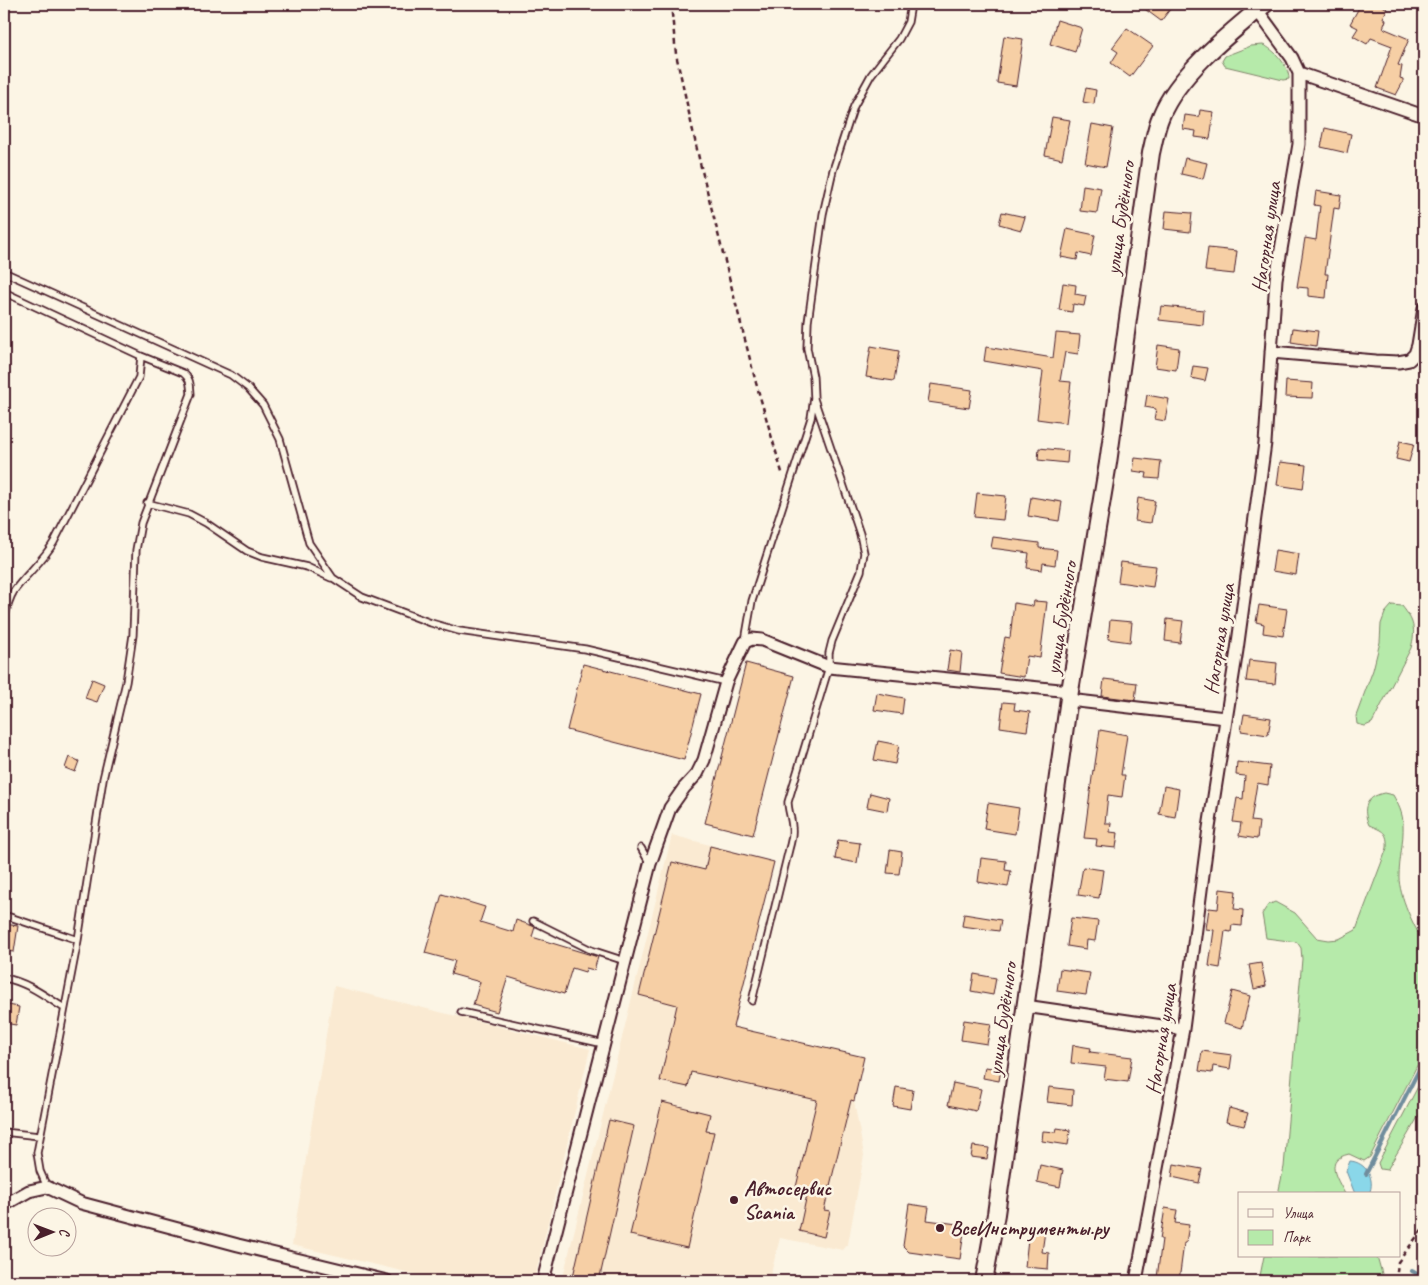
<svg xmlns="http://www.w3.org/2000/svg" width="1428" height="1285" font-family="Caveat,sans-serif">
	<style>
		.built { fill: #faead2 }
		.green { fill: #b6eaaa; stroke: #80846a }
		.water { fill: #8ad7e9; stroke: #708d9d }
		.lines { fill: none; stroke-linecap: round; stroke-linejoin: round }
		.stream { stroke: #708d9d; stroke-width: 4 }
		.building { fill: #f6cfa5; stroke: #4a1f2b }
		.lane-casing { stroke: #4a1f2b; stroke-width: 9 }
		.street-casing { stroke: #4a1f2b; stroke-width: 15 }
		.secondary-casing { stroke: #4a1f2b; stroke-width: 20 }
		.path { stroke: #4a1f2b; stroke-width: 2.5; stroke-dasharray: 5 4; stroke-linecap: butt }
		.lane { stroke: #fcf5e5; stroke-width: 5.5 }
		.street { stroke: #fcf5e5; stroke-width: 11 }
		.secondary { stroke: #fcf5e5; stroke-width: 16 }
		.poi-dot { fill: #4a1f2b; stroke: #fcf5e5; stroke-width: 2 }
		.labels { text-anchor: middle; stroke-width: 5; stroke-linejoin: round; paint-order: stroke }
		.street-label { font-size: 21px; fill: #4a1f2b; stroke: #fcf5e5 }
		.poi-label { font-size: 21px; font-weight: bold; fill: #4a1f2b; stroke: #fcf5e5; text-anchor: start }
	</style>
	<rect width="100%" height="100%" fill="#fcf5e5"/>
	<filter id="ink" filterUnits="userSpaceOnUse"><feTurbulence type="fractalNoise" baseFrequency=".02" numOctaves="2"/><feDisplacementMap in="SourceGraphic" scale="10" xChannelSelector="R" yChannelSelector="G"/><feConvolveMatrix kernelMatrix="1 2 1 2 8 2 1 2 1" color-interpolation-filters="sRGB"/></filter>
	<g filter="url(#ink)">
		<path class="built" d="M672,835L774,862L733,1027L864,1057L854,1101L864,1155L848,1244L843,1250L780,1238L769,1281H562Z
			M334,986L590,1049L534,1281H444L292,1245Z"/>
		<path class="green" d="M1263,45C1274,49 1289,66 1289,79L1283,80L1225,66L1222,61L1225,56L1251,46Z
			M1392,605L1402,606C1414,621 1416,629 1411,648L1372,723L1365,726L1357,724L1356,716L1373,670L1380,642L1381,624L1385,613Z
			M1384,793L1393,795C1398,804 1403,813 1403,824C1404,841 1399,860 1399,877C1399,895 1414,928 1424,942V1052L1370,1157L1364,1161L1349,1154C1323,1160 1337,1178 1345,1194H1278L1284,1167L1302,959L1301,948L1297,942L1266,938L1262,914L1268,905L1275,902L1295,913L1317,938L1329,940L1339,939L1356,930L1387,848C1388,832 1383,831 1369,825C1362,809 1365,797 1384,793Z
			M1424,1075V1107L1387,1170L1380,1169L1378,1163Z
			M1264,1256H1377L1384,1281H1259Z"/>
		<path class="water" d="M1350,1161C1366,1162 1376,1179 1369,1194H1355L1346,1171Z"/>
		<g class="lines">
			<path class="stream" d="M1366,1174L1424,1060
				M1412,1271L1424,1278"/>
		</g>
		<path class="building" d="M1138,4H1166L1171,8L1161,21Z
			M1361,4H1380L1387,9L1383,18L1386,20L1383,28L1409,39L1398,65L1402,66L1400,78L1403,79V82L1396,95L1377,88L1392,46L1371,38L1367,44L1353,36L1358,28L1350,24Z
			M1057,20L1082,28L1075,52L1050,44Z
			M1127,28L1153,46L1130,77L1111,63L1118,52L1112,48Z
			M1004,36L1023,39L1016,86L997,83Z
			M1086,88L1096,90L1094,104L1083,102Z
			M1200,110L1214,112L1210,139L1195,137L1196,131L1183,129L1185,115L1199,117Z
			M1052,117L1070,120L1062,159L1045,155Z
			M1092,124L1113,128L1106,167L1085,163Z
			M1325,128L1351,134L1347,153L1321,147Z
			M1185,158L1207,163L1203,179L1181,174Z
			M1083,185L1101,188L1097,213L1080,211Z
			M1316,191L1341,195L1339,209L1334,208L1325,274H1328L1326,298L1308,296V288L1297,287L1305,238L1316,240L1320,206L1314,205Z
			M1166,211L1192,213L1190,232L1164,229Z
			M1002,212L1025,217L1021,230L999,224Z
			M1067,229L1095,235L1091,256L1078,253L1077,260L1061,257Z
			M1208,248L1237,251L1234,274L1205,271Z
			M1063,283L1076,285L1075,294L1086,296L1084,306L1073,304L1072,312L1059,310Z
			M1161,306L1204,310L1203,325L1159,320Z
			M1293,328L1318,331L1316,346L1291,342Z
			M1056,333L1080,335L1078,354L1065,352L1060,381L1071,382L1066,423L1037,419L1043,371L984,361L986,347L1053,358Z
			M1158,345L1179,348L1176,370L1155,367Z
			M871,346L899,351L894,381L866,377Z
			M1193,366L1208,368L1205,381L1191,378Z
			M1286,381L1313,383L1312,398L1285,397Z
			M931,384L972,390L969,408L928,402Z
			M1147,395L1169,399L1165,421L1154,419L1156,409L1145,407Z
			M1400,441L1414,444L1409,462L1396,459Z
			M1039,448L1068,451L1067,463L1038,460Z
			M1135,458L1161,461L1159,479L1146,478L1147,473L1133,471Z
			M1280,462L1306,465L1303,489L1277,485Z
			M977,493L1006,496L1003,520L974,517Z
			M1031,497L1062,502L1059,521L1028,516Z
			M1138,498L1155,501L1151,523L1135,521Z
			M993,537L1039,543V548L1057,550L1055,565L1043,563L1042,570L1027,568L1029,553L991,548Z
			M1275,550L1299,554L1296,575L1272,571Z
			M1121,562L1156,566L1153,587L1118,582Z
			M1034,601L1047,602L1040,658L1027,656L1024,677L999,673L1005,637L1010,638L1014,603L1033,606Z
			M1259,605L1287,609L1283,636L1263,633L1264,624L1256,622Z
			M1167,619L1183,621L1180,643L1165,641Z
			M1110,620L1132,622L1130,642L1108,639Z
			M950,650L962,652L960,672L947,670Z
			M1249,660L1277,663L1275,684L1246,681Z
			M746,663L794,676L753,835L705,823Z
			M583,664L701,694L684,760L567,730Z
			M92,679L104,684L97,702L85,698Z
			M1104,679L1137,683L1135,700L1102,696Z
			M877,693L904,698L902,714L874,710Z
			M1003,702L1015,703L1014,710L1030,712L1027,731L1000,727Z
			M1244,714L1271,718L1268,735L1241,731Z
			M1100,730L1127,735L1121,775H1125L1122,797L1108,795L1105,823H1111L1110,832L1118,833L1116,848L1096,846L1097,839L1084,838L1093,770L1094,771Z
			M878,741L899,745L895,764L874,760Z
			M69,757L79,761L75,772L65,768Z
			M1237,762L1270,766L1268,785L1257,783L1251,821L1259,822L1257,839L1239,836L1241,823L1233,822L1237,798L1243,799L1245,776L1236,775Z
			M1164,786L1179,789L1175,817L1159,814Z
			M870,793L889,798L887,811L867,807Z
			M988,803L1019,808L1015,834L984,829Z
			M838,840L860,843L857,863L835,859Z
			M710,846L774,862L733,1027L864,1057L854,1101L851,1100L824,1210L830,1211L824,1237L799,1231L808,1190L796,1187L817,1100L691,1072L688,1087L660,1081L677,1005L639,995L672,862L705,870Z
			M890,850L902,852L899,874L887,873Z
			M981,858L1006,861L1005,870L1011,871L1008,887L978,882Z
			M1083,867L1103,870L1099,898L1078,895Z
			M1220,889L1236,891L1234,909L1243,910L1242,926L1232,925L1231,932L1225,931L1220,968L1209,966L1214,930L1206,929L1209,908L1218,909Z
			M442,894L485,907L480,922L513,932L516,920L530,925L535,927L532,937L598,957L594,970L586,968L585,972L572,968L564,994L508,977L497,1012L473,1005L480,982L451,974L455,961L425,953Z
			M964,914L1001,920L999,931L962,926Z
			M1071,918L1098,921L1095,941L1087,940L1086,949L1067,946Z
			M4,924L18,926L14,952L4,951Z
			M1261,963L1266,986L1254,989L1249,965Z
			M1060,969L1090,973L1086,995L1057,991Z
			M974,974L996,978L993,995L971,991Z
			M1232,991L1250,996L1242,1028L1224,1023Z
			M8,1005L19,1007L16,1025L4,1023Z
			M964,1020L991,1024L987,1044L961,1040Z
			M1073,1045L1091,1048L1090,1052L1132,1057L1128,1082L1104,1079L1106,1067L1071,1063Z
			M1202,1051L1232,1055L1230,1069L1213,1066L1212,1073L1199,1071Z
			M985,1067L1001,1069L999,1081L983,1078Z
			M953,1083L981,1089L976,1111L948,1105Z
			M896,1087L913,1090L910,1109L893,1106Z
			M1049,1087L1073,1090L1072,1105L1047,1102Z
			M662,1102L710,1114L706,1131L714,1132L687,1248L630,1235Z
			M1229,1108L1248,1113L1244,1126L1226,1122Z
			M609,1120L634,1126L599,1281H572Z
			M1057,1128L1070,1130L1068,1145L1042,1141L1043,1131L1056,1132Z
			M973,1146L989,1148L987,1159L971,1157Z
			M1174,1164L1202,1169L1199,1183L1172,1177Z
			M1040,1165L1063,1170L1060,1187L1037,1182Z
			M909,1204L929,1207L927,1220L965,1225L960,1259L909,1252L903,1246Z
			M1165,1208L1177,1210L1175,1223L1189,1225L1186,1243H1184L1179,1281L1157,1278L1162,1239H1160Z
			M1029,1229L1045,1231L1042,1252L1049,1253L1048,1269L1025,1267Z"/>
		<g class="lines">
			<defs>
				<path id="lane" d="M4,272L231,375L248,388L263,405L280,439L309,543L333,578L362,597L431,623L459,631L585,649L726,682
					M4,292L141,356L183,373C191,379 190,385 191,394L141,523L136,550L133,635L126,682L103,779L78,940
					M147,503L189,514L206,523L247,551L262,557L307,567L331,578
					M4,621C6,611 8,600 14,591C26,574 43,561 54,542L139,377L141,356
					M745,641L752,601L811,418L814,398L813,377L807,348L808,322L823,214L833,170L854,106L871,75L899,39L908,22L911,4
					M641,848L650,864
					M4,915L78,940L37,1153L40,1171L47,1187
					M533,921L591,950L625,961
					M4,978C27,982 45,996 64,1008
					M752,1001L789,849C791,842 793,835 792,828C792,819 788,811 788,802L829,667V653L832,641L861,571L864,553L860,534L814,399
					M461,1012L604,1044
					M4,1132L39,1136"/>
				<path id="street" d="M1299,73L1424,116
					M1271,352L1376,361L1398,362L1409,360L1415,354L1418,345L1424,308
					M1069,700L1225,718
					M1025,1006L1183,1029
					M4,1205L29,1191L47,1187L81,1203L238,1245L387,1281
					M543,1281L650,864L670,808L684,788L697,774L704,760L726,682L745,642L752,639L762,640L829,667L1070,691
					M1136,1281L1183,1029L1209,828L1237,650L1265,443L1276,279L1299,144V73L1292,58L1257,10"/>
				<path id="secondary" d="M984,1281L996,1214L1070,691L1108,463L1151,153C1154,141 1156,127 1161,116C1178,74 1231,32 1265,4"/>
			</defs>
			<use href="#lane" class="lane-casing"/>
			<use href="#street" class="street-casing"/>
			<use href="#secondary" class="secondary-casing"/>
			<path class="path" d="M671,4L676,54L700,163L756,383L783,476
				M1418,368L1424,373
				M1396,1281L1398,1262L1424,1227"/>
			<use href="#lane" class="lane"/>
			<use href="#street" class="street"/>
			<use href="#secondary" class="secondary"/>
		</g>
	</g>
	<g class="poi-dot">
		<circle cx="734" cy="1200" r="5"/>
		<circle cx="940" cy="1228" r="5"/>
	</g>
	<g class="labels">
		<g class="street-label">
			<text transform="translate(1120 218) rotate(-82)" y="7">улица Будённого</text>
			<text transform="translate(1266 237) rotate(-82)" y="7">Нагорная улица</text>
			<text transform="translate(1061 618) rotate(-81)" y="7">улица Будённого</text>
			<text transform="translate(1219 639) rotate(-81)" y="7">Нагорная улица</text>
			<text transform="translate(1002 1019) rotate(-82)" y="7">улица Будённого</text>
			<text transform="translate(1161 1039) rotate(-81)" y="7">Нагорная улица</text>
		</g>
		<g class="poi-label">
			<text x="744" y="1195">Автосервис<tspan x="744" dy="24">Scania</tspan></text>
			<text x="950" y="1235">ВсеИнструменты.ру</text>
		</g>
	</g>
	<rect width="1428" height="1285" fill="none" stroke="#fcf5e5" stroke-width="20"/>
	<rect x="10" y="10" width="1408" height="1265" fill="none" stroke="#4a1f2b" stroke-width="2" filter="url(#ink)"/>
	<rect x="1238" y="1192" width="162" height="65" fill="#fcf5e5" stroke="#b59f9b"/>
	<rect x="1248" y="1209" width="25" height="8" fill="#fcf5e5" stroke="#b59f9b"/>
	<text x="1283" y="1218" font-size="15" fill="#4a1f2b">Улица</text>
	<rect x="1248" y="1230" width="25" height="15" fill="#b6eaaa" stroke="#b59f9b"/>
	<text x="1283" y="1242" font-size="15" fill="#4a1f2b">Парк</text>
	<g transform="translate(52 1232) rotate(89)"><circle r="24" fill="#fcf5e5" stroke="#b59f9b"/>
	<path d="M0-4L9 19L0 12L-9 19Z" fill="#4a1f2b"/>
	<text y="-8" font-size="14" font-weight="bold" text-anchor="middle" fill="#4a1f2b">С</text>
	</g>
</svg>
